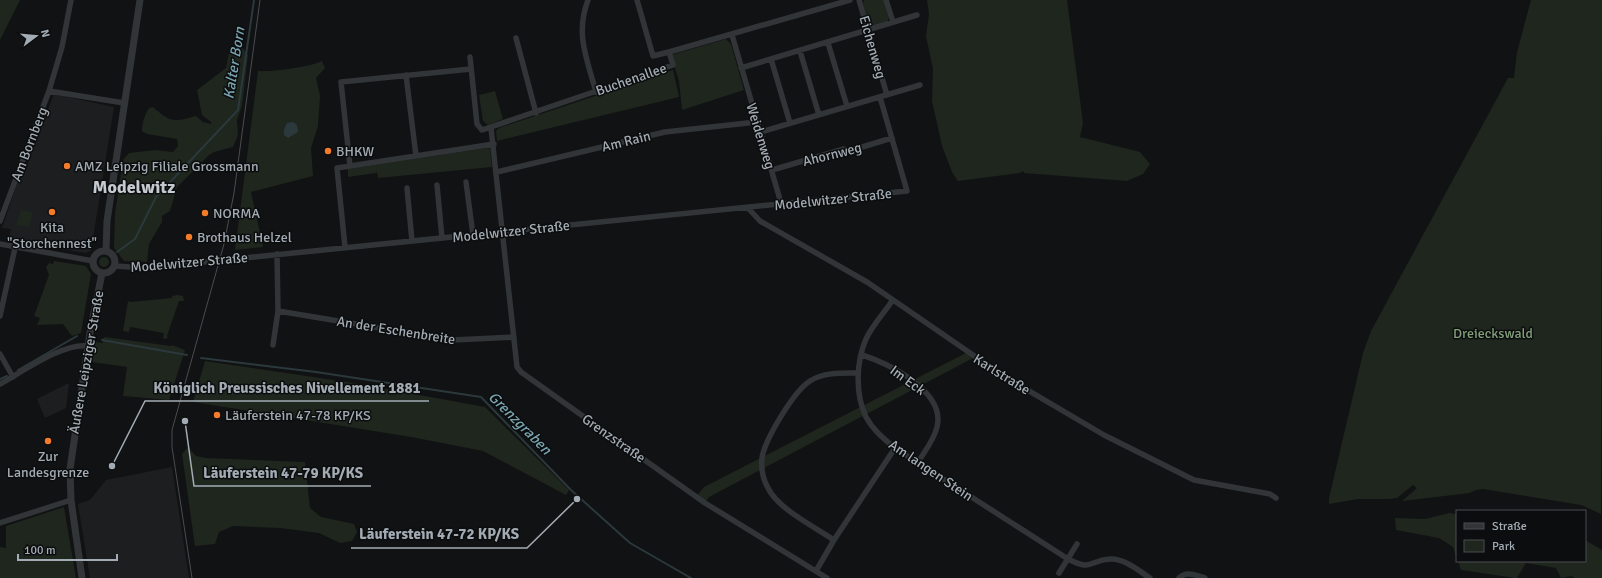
<svg xmlns="http://www.w3.org/2000/svg" width="1602" height="578" font-family="Signika,sans-serif">
	<style>
		.built { fill: #1d1e20 }
		.green { fill: #1e261e }
		.water { fill: #2b383c }
		.lines { fill: none; stroke-linecap: round; stroke-linejoin: round }
		.stream { stroke: #2b383c; stroke-width: 2 }
		.minor { stroke: #323538; stroke-width: 5.5 }
		.tertiary { stroke: #323538; stroke-width: 7 }
		.tram { stroke: #494d51; stroke-width: 1 }
		.poi-dot { fill: #f37b29; stroke: #0c0d0e; stroke-width: 1.5 }
		.labels { text-anchor: middle; stroke-width: 3; stroke-linejoin: round; paint-order: stroke }
		.street-label { font-size: 14px; fill: #a3acb4; stroke: #0c0d0e }
		.poi-label { font-size: 14px; fill: #a3acb4; stroke: #0c0d0e; text-anchor: start }
		.park-label { font-size: 14px; fill: #819f79; stroke: #0c0d0e }
		.water-label { font-size: 15px; font-style: italic; fill: #79a4b0; stroke: #0c0d0e }
		.district-label { font-size: 18px; font-weight: bold; fill: #c4cad0; stroke: #0c0d0e }
		.leader { fill: none; stroke: #a3acb4; stroke-width: 1.5 }
		.callout-dot { fill: #a3acb4; stroke: #0c0d0e; stroke-width: 1.5 }
		.callout-label { font-size: 15px; text-anchor: middle; font-weight: bold; fill: #a3acb4; stroke: #0c0d0e; stroke-width: 3; stroke-linejoin: round; paint-order: stroke }
	</style>
	<rect width="100%" height="100%" fill="#111213"/>
	<path class="built" d="M54,94L114,107L91,251L85,253L8,240L11,229L2,228L19,178H22Z
		M69,383L66,408L45,418L37,399Z
		M172,467L189,578H90L78,504L90,500L106,480Z"/>
	<path class="green" d="M0,0H20L0,40Z
		M864,0H884L889,18L887,22L873,26L869,24L863,3Z
		M927,0H1067L1083,123L1080,137L1140,152L1150,164L1143,174L1127,181L1024,173L1023,171L1020,173L958,181L952,172L942,146L932,101L933,69L926,36L929,14Z
		M1531,0H1602L1601,514L1581,505L1483,489L1476,490L1470,493L1402,501L1417,488L1413,485L1397,498L1390,499H1358L1329,504V498L1363,353L1371,331L1508,78H1514L1517,52Z
		M726,39L731,44L744,90L682,110L679,81L671,55Z
		M236,44L241,46L248,55L242,106L237,120L238,135L233,147L214,152L208,156L177,187L170,211L162,216V222L149,244L147,262L124,261L114,248L115,214L123,160L129,153L156,150L173,152L178,146L177,139L147,134L142,131C142,123 145,114 149,108L153,107C171,123 174,122 196,116L203,122L211,124V122L202,115L197,90L226,68L230,48Z
		M322,61L325,68L316,78L320,96L318,126L311,148L313,176L251,192L263,247L235,250L258,71C272,72 310,67 322,61Z
		M673,70L679,97L497,141L496,131L499,128Z
		M495,91L503,119L488,125L483,121L479,95Z
		M487,148L490,149L492,167L378,178L377,172L376,173L348,177V169Z
		M21,210L33,212L29,227L16,225Z
		M99 262a5 5 0 1 1 10 0a5 5 0 1 1-10 0Z
		M54,261L86,266L91,274L81,333L72,336L63,324L37,325L40,318L34,316L49,275L46,267L49,263L53,264Z
		M178,295L183,296L184,301H179L167,336L168,338L163,339L164,333L130,327L129,332L123,331L128,301L130,302L172,298V296Z
		M105,337L171,346L172,345L185,350L169,400L123,396L127,367L92,362L95,342L103,343L102,339Z
		M968,352L975,357L709,497L705,503L696,497L704,487Z
		M205,361L354,383L485,407L569,490L566,495L483,451L411,437L193,402Z
		M188,447L196,456L206,458L305,462L310,508L321,517L354,524L357,532L352,541L340,543L319,533L280,528L233,526L219,532L215,544L195,546L182,454Z
		M64,507L76,578H0V547L6,548V526Z
		M1449,513L1457,514V559L1453,547L1439,538L1396,530L1395,518L1425,519Z
		M1585,540L1602,550V578H1574L1572,576L1561,578L1556,568L1526,563L1517,578H1515L1461,570L1458,561H1585Z"/>
	<path class="water" d="M293,122L297,125L298,132L288,138L284,135V129L287,123Z"/>
	<g class="lines">
		<path class="stream" d="M117,252L135,239L156,197L238,110L254,0
			M102,340L187,355
			M201,358L316,372L481,397L571,490L630,543L691,578
			M18,370L77,336
			M0,379L7,376"/>
		<path class="minor" d="M588,0C575,34 587,59 596,92
			M637,0L653,56L669,52
			M859,0L887,95
			M886,0L893,22
			M732,35L781,203
			M516,38L536,113
			M828,43L847,106
			M800,51L819,115
			M470,57L477,124L482,130L673,65L669,52L850,0
			M771,59L790,123
			M741,68L917,15
			M406,75L416,156
			M49,91L124,103
			M491,128L517,367L521,372L705,503L827,578
			M761,132L920,85
			M350,166L341,82L471,69
			M772,170L844,149L849,151L892,138
			M497,172L665,132L757,122
			M466,182L473,235
			M437,185L442,238
			M407,188L412,241
			M748,208L760,221L867,282L1002,375L1104,435L1194,480L1270,494L1276,498
			M0,221L49,91L62,47L71,0
			M0,244L93,261
			M345,247L337,168L494,144
			M115,266L145,268L907,191L880,97
			M892,301C884,313 872,326 866,339C856,362 855,394 866,417C873,430 884,439 895,448L1068,559C1093,572 1089,560 1110,559C1124,558 1139,571 1150,578
			M278,311L453,340L514,337
			M0,316L15,248
			M273,345L278,311L277,254
			M0,354L13,377
			M862,355C889,363 946,392 937,427C934,440 925,451 918,462
			M0,384C22,372 64,342 88,346
			M0,523L71,500
			M834,540C815,527 778,509 768,488C763,479 761,468 762,458C765,439 794,391 810,381C824,372 842,373 858,373
			M816,571L834,540L895,448
			M1059,573L1077,544
			M1179,578C1186,571 1196,575 1205,578"/>
		<path class="tertiary" d="M93 262a11 11 0 1 1 22 0a11 11 0 1 1-22 0Z
			M106,251L107,221L140,0
			M82,578L71,500L70,469L90,333L102,273"/>
		<path class="tram" d="M192,578L172,447V430L224,244L234,193L260,0"/>
	</g>
	<g class="poi-dot">
		<circle cx="328" cy="151" r="4"/>
		<circle cx="67" cy="166" r="4"/>
		<circle cx="52" cy="212" r="4"/>
		<circle cx="205" cy="213" r="4"/>
		<circle cx="189" cy="237" r="4"/>
		<circle cx="217" cy="415" r="4"/>
		<circle cx="48" cy="441" r="4"/>
	</g>
	<g class="labels">
		<g class="street-label">
			<text transform="translate(873 47) rotate(74)" y="5">Eichenweg</text>
			<text transform="translate(631 79) rotate(-19)" y="5">Buchenallee</text>
			<text transform="translate(761 136) rotate(73)" y="5">Weidenweg</text>
			<text transform="translate(626 141) rotate(-14)" y="5">Am Rain</text>
			<text transform="translate(29 144) rotate(-69)" y="5">Am Bornberg</text>
			<text transform="translate(832 154) rotate(-14)" y="5">Ahornweg</text>
			<text transform="translate(833 199) rotate(-6)" y="5">Modelwitzer Straße</text>
			<text transform="translate(511 231) rotate(-6)" y="5">Modelwitzer Straße</text>
			<text transform="translate(189 262) rotate(-5)" y="5">Modelwitzer Straße</text>
			<text transform="translate(396 330) rotate(9)" y="5">An der Eschenbreite</text>
			<text transform="translate(86 362) rotate(-80)" y="5">Äußere Leipziger Straße</text>
			<text transform="translate(1002 374) rotate(32)" y="5">Karlstraße</text>
			<text transform="translate(908 380) rotate(36)" y="5">Im Eck</text>
			<text transform="translate(614 438) rotate(35)" y="5">Grenzstraße</text>
			<text transform="translate(931 470) rotate(34)" y="5">Am langen Stein</text>
		</g>
		<g class="poi-label">
			<text x="336" y="156">BHKW</text>
			<text x="75" y="171">AMZ Leipzig Filiale Grossmann</text>
			<text x="213" y="218">NORMA</text>
			<text x="52" y="232" text-anchor="middle">Kita<tspan x="52" dy="16">"Storchennest"</tspan></text>
			<text x="197" y="242">Brothaus Helzel</text>
			<text x="225" y="420">Läuferstein 47-78 KP/KS</text>
			<text x="48" y="461" text-anchor="middle">Zur<tspan x="48" dy="16">Landesgrenze</tspan></text>
		</g>
		<g class="park-label">
			<text x="1493" y="338">Dreieckswald</text>
		</g>
		<g class="water-label">
			<text transform="translate(234 63) rotate(-81)" y="5">Kalter Born</text>
			<text transform="translate(520 423) rotate(45)" y="5">Grenzgraben</text>
		</g>
		<g class="district-label">
			<text x="134" y="193">Modelwitz</text>
		</g>
	</g>
	<path class="leader" d="M112 466L145 401H429M185 421L194 486H371M577 499L527 548H351"/>
	<g class="callout-dot">
		<circle cx="112" cy="466" r="4"/>
		<circle cx="185" cy="421" r="4"/>
		<circle cx="577" cy="499" r="4"/>
	</g>
	<g class="callout-label">
		<text x="287" y="393">Königlich Preussisches Nivellement 1881</text>
		<text x="283" y="478">Läuferstein 47-79 KP/KS</text>
		<text x="439" y="539">Läuferstein 47-72 KP/KS</text>
	</g>
	<rect x="1456" y="510" width="130" height="52" fill="#0c0d0e" stroke="#484d50"/>
	<rect x="1464" y="523" width="20" height="6" fill="#323538" stroke="#484d50"/>
	<text x="1492" y="530" font-size="12" fill="#a3acb4">Straße</text>
	<rect x="1464" y="540" width="20" height="12" fill="#1e261e" stroke="#484d50"/>
	<text x="1492" y="550" font-size="12" fill="#a3acb4">Park</text>
	<g transform="translate(36 36) rotate(74)" stroke="#0c0d0e" stroke-width="3" paint-order="stroke">
	<path d="M0-3L7 15L0 10L-7 15Z" fill="#a3acb4"/>
	<text y="-6" font-size="11" font-weight="bold" text-anchor="middle" fill="#a3acb4">N</text>
	</g>
	<path d="M18 554v6h99v-6" fill="none" stroke="#a3acb4" stroke-width="2"/>
	<text x="24" y="554" font-size="12" fill="#a3acb4" stroke="#0c0d0e" stroke-width="3" paint-order="stroke">100 m</text>
</svg>
